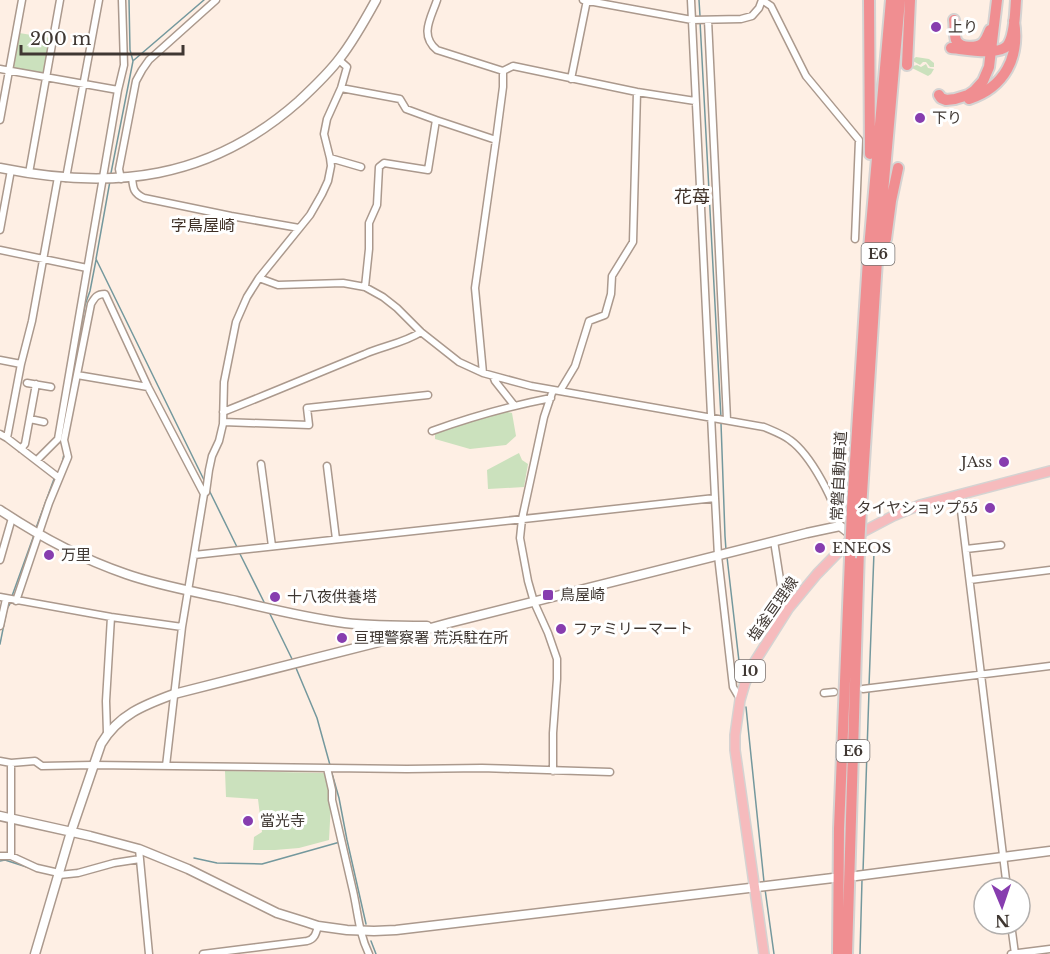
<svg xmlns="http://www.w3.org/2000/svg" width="1050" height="954" font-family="'Libre Baskerville','Noto Sans JP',serif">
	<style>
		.green { fill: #cbe1bd }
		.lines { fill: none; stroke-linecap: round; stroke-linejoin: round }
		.stream { stroke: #74989d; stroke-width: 1.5 }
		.street-casing { stroke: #ab998d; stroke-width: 9 }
		.secondary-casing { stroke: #ab998d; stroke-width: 11 }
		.primary-casing { stroke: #d5d3d2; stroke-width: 12 }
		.highway-casing { stroke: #d5d3d2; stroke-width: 14 }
		.street { stroke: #fff; stroke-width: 6 }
		.secondary { stroke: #fff; stroke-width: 8 }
		.primary { stroke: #f6bbbd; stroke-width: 9 }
		.highway { stroke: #f08e91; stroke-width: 10 }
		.highway-bridge-casing { stroke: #d5d3d2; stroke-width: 14; stroke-linecap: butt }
		.highway-bridge { stroke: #f08e91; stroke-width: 10 }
		.poi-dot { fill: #873daf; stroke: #fff; stroke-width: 2 }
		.labels { text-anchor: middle; stroke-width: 6; stroke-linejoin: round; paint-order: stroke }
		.shield { fill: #fff; stroke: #797370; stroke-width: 1.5 }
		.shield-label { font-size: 14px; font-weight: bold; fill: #3f3732 }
		.poi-label { font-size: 15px; fill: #3f3732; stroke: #fff; text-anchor: start }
		.street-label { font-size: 15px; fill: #3f3732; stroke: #fff }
		.neighbourhood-label { font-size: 16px; fill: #3e2f25; stroke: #fff }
		.quarter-label { font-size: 18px; fill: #3e2f25; stroke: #fff }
	</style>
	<rect width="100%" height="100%" fill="#feefe4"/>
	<path class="green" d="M19,33L51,38L44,73L42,74L14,70L13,66Z
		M916,57L929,59L934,63V67H930L926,62H923L920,65L913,61V66L917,65L921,67L926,64L928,68L934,69L931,74L928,76L912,68V60Z
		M503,411L512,413L516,436L506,445L470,449L435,439V432Z
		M519,453L522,460L528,464L524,487L488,489L487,470Z
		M225,771L325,773L331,802L329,840L299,848L275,850H253L254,837L262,832L258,799L226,797Z"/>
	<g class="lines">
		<path class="stream" d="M699,0L700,16
			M700,21L721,418
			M134,60L204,0
			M111,173L133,61L130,50L129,0
			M110,181L96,259L204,480
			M721,423L725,536L726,550
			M63,426L85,305L90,291L96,260
			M62,464L64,454
			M209,490L237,547
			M36,528L54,479
			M866,546L871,547L874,552L869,686
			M239,552L265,604
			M727,557L740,670
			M12,596L34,535
			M270,614L293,661
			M0,644L7,609L11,602
			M296,668L317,718L330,765
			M746,707L764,882
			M331,770L339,798L347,840L366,924
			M194,858L217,863L262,864L340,842
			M0,861L5,860L39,871
			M863,872L869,691
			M765,889L774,954
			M371,941L376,954
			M860,954L862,880"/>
		<defs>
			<path id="street" d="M437,0C431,18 419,35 437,50L503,71V87L496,140L475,288L483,373
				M583,0L692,20L741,19L752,16L759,8L762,0
				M691,0L715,498L718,556L733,687L740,699
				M762,0L771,6L806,76L859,140L855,239
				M708,20L727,420
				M0,69L118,90
				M503,71L513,66L637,92L695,101
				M571,79L587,0
				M341,88L400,99L406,109L436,120L428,170L384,163L379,167L377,205L369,223V249L365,287
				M0,120L22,0
				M436,120L496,140
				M330,158L361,167
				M29,173L60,0
				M132,177C133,188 133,193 144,198L231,216L299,228
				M66,178L99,0
				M121,179L119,169L136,81L142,70L149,60L216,0
				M0,230L11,170
				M0,250L87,268
				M259,278L278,285L343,283L365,287L383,297L397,308L421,332L459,362L483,373L531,386L764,427C773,431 782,434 790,440C811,455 835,501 840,526
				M0,360L21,364
				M77,375L148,387
				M493,376L495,381L514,405
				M27,383L51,387
				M560,391L575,366L589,321L605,315L611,294L612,276L633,242L637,92
				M223,412C271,393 318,373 365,354C383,346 404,343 421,332
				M30,419L44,422
				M223,422L309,425L307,408L428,395
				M432,431C471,417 510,406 551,398
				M0,434L7,438L59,478
				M7,438L21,364L32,321L58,177
				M21,449L25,444L36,384
				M37,460L58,439L118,90L124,65L122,0
				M261,464L272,546
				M327,466L336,539
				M959,494L1007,888
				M774,541L784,605L788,609
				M966,549L1001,545
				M194,555L715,498
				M0,560L12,518
				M970,580L1050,570
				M0,597L111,617L182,627
				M16,601L49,503L68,457L64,440L91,304C95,297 97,294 105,294L148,387L204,494
				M0,626L6,599
				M863,689L1050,666
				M824,693L834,692
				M107,733L106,701L111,617
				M0,761L11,763L35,761L42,766L93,765L407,769L482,768L610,772
				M11,763V856
				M166,766L182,627L204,494L206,492L209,470L212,456L219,441L223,424L224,382L236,322L247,297L259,278L310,215L322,194L328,181L331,166L330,158L324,134L327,119L341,88L347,67L339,60
				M327,768L332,790V800C339,831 346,861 353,891C358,913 359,934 369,954
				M553,771V733L557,679V659L548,633L534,602L528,581L520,538L522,519L544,417L553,390
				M139,849L149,954
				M0,856H11L37,868L59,873
				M59,875L78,873L114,863L140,859
				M1011,924L1015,954
				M203,954L307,941C315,939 316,933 318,926
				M1011,954L1050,949"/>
			<path id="secondary" d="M0,168C113,191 210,180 299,101C313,88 328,74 340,58C354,40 365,20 376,0
				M0,510C39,536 82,559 126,574C160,586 197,592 232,600C270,609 307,618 345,623C372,626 399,626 427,626
				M0,816L90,836L139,849L188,869L277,913L306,922L318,926L347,930L374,931L396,930L833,878
				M856,876L1050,851
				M35,954L71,832L101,744C118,715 144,705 174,694L387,640L449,623L807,533L840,526L853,536"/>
			<path id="primary" d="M764,954L735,750V735L740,700L745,683L754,663L788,609L817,574L853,537L893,516L920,505L1050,471"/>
			<path id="highway" d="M869,0L870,154
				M954,20C955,26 954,34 956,40C960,49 977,48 983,43C987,39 988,34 990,30
				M951,48C963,49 998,56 1007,46C1015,37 1015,12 1016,0
				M907,65L910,0
				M939,95L941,98L946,100L955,99L968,95L974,91L983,81L989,67L997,0
				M969,99C1005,87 1020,57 1014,21
				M886,239L891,201L898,168
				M852,508L868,260L891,0
				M861,509L877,260L900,0
				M838,954L839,829L850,558
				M847,954L859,548"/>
		</defs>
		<use href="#street" class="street-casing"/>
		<use href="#secondary" class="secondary-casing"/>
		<use href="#primary" class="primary-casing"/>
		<use href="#highway" class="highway-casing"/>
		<use href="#street" class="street"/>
		<use href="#secondary" class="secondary"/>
		<use href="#primary" class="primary"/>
		<use href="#highway" class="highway"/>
		<defs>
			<path id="highway-bridge" d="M859,548L861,509
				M850,558L852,508"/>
		</defs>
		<use href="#highway-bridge" class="highway-bridge-casing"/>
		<use href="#highway-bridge" class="highway-bridge"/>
	</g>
	<g class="poi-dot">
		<circle cx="936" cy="27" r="6"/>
		<circle cx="920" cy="118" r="6"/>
		<circle cx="1004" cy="462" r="6"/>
		<circle cx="990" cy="508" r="6"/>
		<circle cx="820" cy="548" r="6"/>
		<circle cx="49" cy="555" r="6"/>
		<rect x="542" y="589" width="12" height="12" rx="3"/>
		<circle cx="275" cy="597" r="6"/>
		<circle cx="561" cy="629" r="6"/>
		<circle cx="342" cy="638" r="6"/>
		<circle cx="248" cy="821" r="6"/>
	</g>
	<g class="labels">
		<g class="shield">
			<rect x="861.5" y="243" width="33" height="22" rx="4.5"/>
			<rect x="735" y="660" width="30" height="22" rx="4.5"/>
			<rect x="836.5" y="740" width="33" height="22" rx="4.5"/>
		</g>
		<g class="shield-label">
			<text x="878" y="259">E6</text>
			<text x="750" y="676">10</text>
			<text x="853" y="756">E6</text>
		</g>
		<g class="poi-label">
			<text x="948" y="32">上り</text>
			<text x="932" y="123">下り</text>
			<text x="992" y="467" text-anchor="end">JAss</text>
			<text x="978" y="513" text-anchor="end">タイヤショップ55</text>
			<text x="832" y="553">ENEOS</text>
			<text x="61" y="560">万里</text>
			<text x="560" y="600">鳥屋崎</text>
			<text x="287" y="602">十八夜供養塔</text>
			<text x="573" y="634">ファミリーマート</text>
			<text x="354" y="643">亘理警察署 荒浜駐在所</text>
			<text x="260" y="826">當光寺</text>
		</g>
		<g class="street-label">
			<text transform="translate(839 476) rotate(-87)" y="5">常磐自動車道</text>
			<text transform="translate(773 609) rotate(-55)" y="5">塩釜亘理線</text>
		</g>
		<g class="neighbourhood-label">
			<text x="203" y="231">字鳥屋崎</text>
		</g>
		<g class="quarter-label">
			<text x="692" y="203">花苺</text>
		</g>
	</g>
	<g transform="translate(1002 906) rotate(178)"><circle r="28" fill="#ffffff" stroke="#b2afad" stroke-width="1.5"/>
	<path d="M0-4.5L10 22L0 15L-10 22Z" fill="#873daf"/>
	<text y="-9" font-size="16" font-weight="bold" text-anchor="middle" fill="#3f3732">N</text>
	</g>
	<path d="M21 45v9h162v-9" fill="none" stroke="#3f3732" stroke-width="3"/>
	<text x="30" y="45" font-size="18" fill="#3f3732" stroke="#ffffff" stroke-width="4.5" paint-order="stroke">200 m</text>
</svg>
